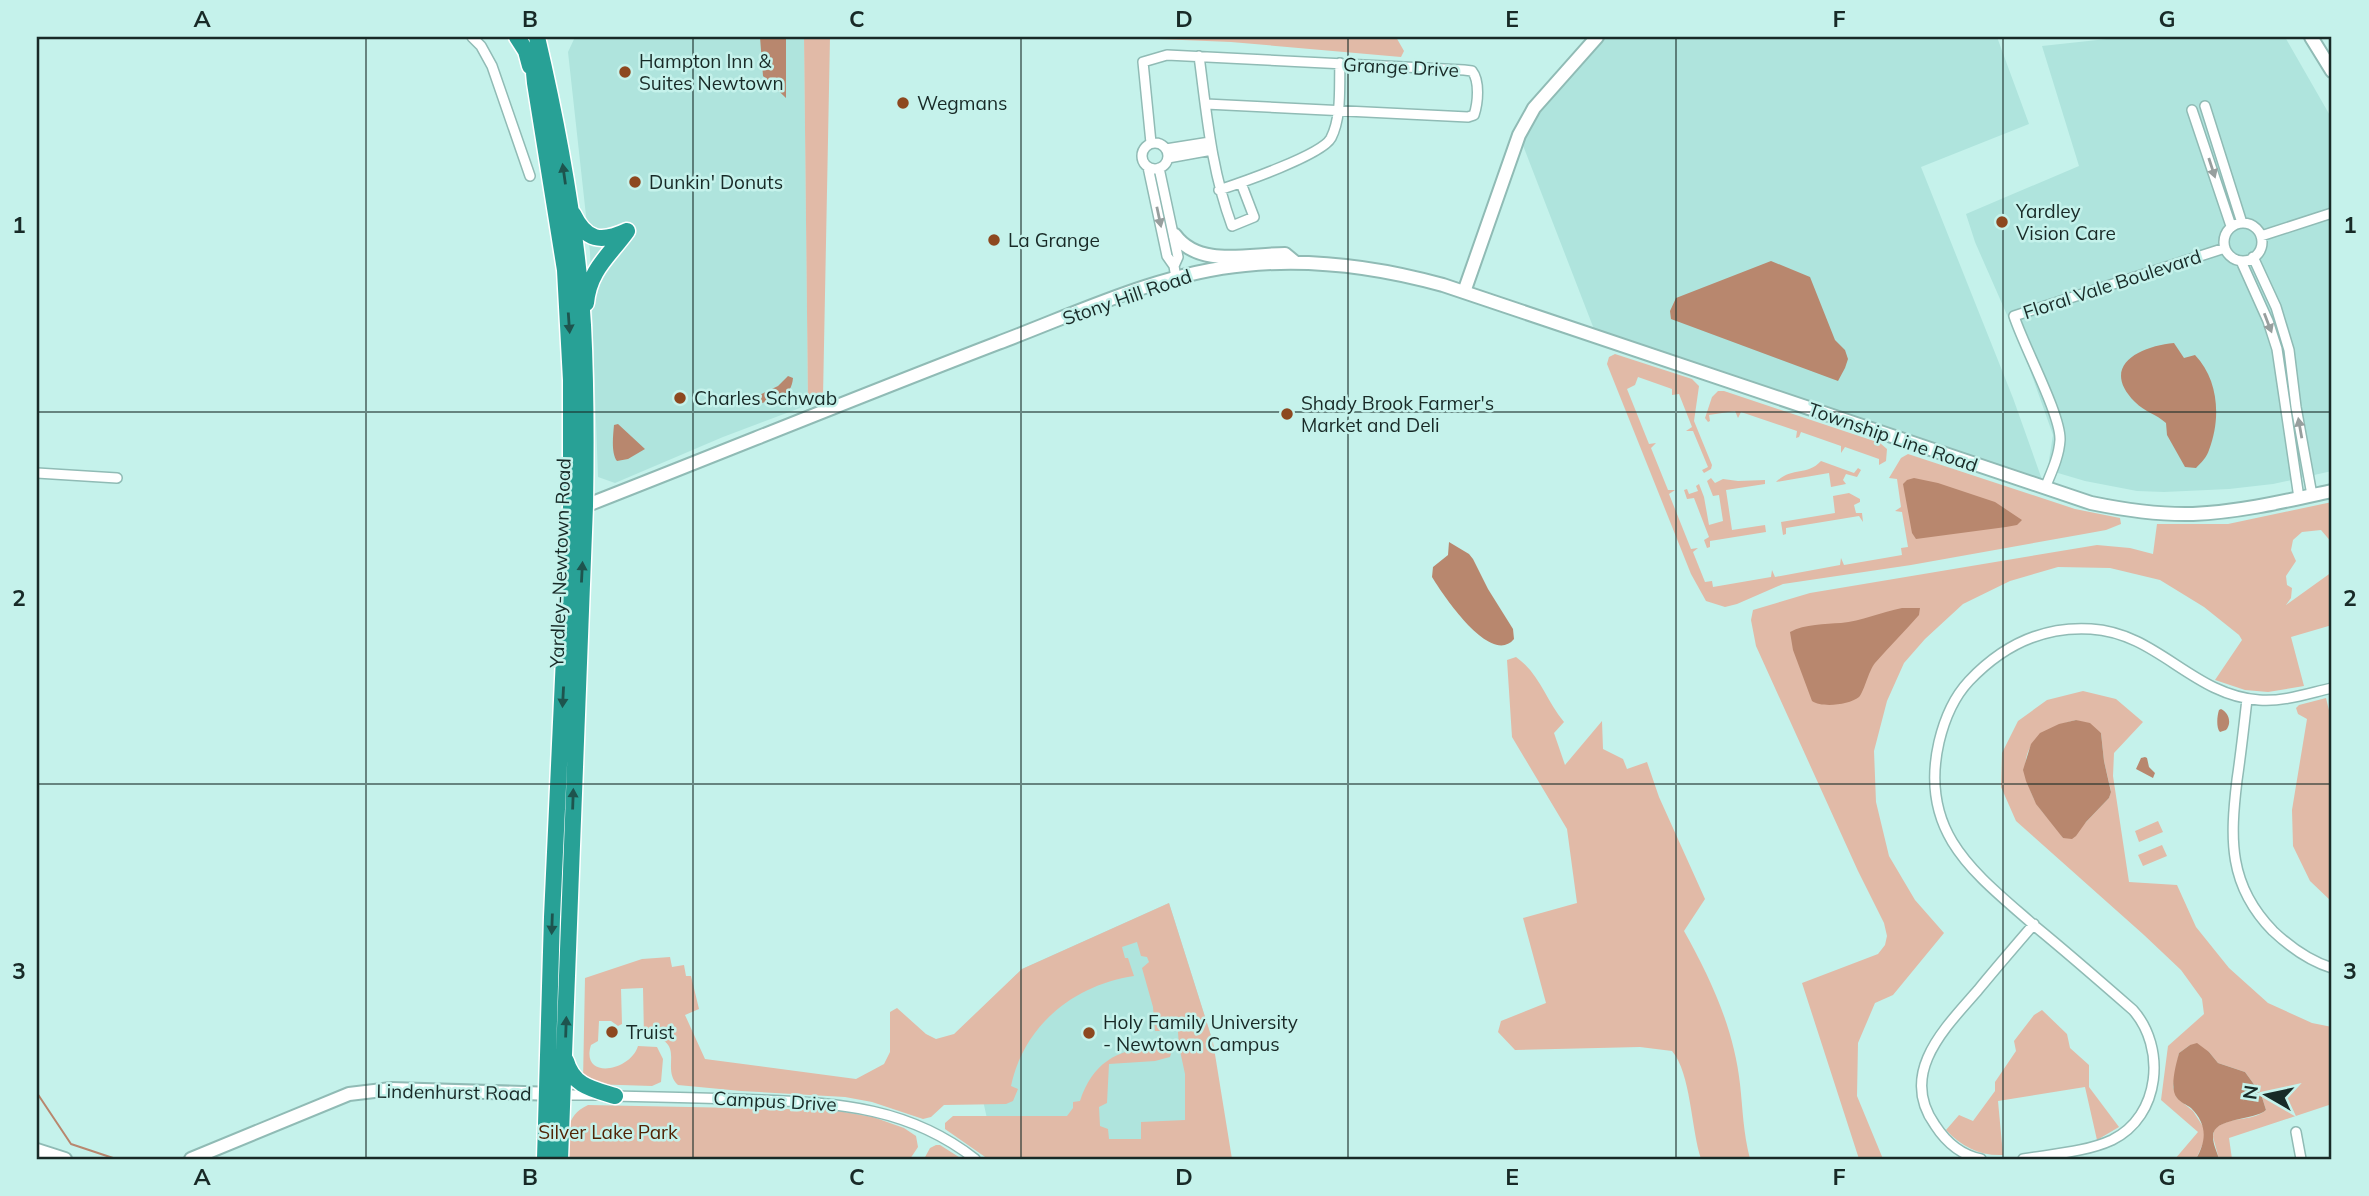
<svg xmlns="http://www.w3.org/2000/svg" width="2369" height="1196" font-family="Mulish,sans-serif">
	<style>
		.built { fill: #afe4dd }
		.green { fill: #e1baa7; fill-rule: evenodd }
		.water { fill: #b8876e }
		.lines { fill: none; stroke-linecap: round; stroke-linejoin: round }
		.stream { stroke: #b8876e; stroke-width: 2 }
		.street-casing { stroke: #90bbb5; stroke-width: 12 }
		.secondary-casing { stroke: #90bbb5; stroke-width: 16 }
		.highway-casing { stroke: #fff; stroke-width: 19 }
		.street { stroke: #fff; stroke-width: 9 }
		.secondary { stroke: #fff; stroke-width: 12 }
		.highway { stroke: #28a196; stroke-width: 16 }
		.oneway { fill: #979f9e }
		.oneway2 { fill: #1e544e }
		.grid { fill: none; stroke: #182a27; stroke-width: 2; stroke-opacity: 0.55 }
		.poi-dot { fill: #8d481f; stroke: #c5f2eb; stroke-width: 2.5 }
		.labels { text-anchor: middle; stroke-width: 5; stroke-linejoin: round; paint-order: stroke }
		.poi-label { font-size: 19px; fill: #182a27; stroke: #c5f2eb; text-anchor: start }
		.street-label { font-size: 19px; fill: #182a27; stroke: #c5f2eb }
		.park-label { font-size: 19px; fill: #512305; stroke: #c5f2eb }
		.neatline { fill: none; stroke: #182a27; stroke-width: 2.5 }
		.grid-label { font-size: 23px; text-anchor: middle; font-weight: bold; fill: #182a27 }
	</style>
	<rect width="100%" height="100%" fill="#c5f2eb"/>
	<path class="built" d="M575,37H804L808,405L723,437L615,483L598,477L590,252L568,52Z
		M1598,37H1997L2029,124L1921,167L2013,398L2045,488L1597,337L1519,135Z
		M2125,37H2285L2332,119V471L2273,484L2229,489L2164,492L2137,491L2085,481L2058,473L2049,460L2053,435L2025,356L1975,242L1966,214L2079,166L2042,46Z
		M1169,903L1213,1042L1174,1159H996L966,1024L1022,969Z"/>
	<path class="green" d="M804,37H830L823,397L808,405Z
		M1109,37H1396L1404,51L1401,57L1231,42Z
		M1615,354L1692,379L1699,386L1694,421L1712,465L1711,469L1704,473L1702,470L1708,467L1693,431H1686L1692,427L1679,394L1672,395V389L1638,377L1635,385L1627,389L1649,444L1656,443L1651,448L1668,490H1675L1669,494L1691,549L1698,548L1693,552L1705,582L1712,581L1713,587L1771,577L1772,570L1775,577L1840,565L1841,558L1844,565L1902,555L1901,548L1908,547L1902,512L1895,511L1901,507L1897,479L1889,478L1901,458L1908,454L2075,509L2120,518L2121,524L2106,530L2084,534L1911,565L1783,584L1737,604L1725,607L1706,601L1691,574L1607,364L1609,357Z
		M1718,391H1724L1880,443L1887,449L1886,461L1879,465V459L1845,447L1841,453V446L1801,432L1799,437L1796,438L1797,431L1741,412L1738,418L1735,411L1709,415L1710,421L1708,422L1705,418L1712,397Z
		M1821,461L1854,473L1858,468L1861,470L1857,477L1846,474L1843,480L1846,484L1831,487L1829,473L1776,482C1792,466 1806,477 1821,461Z
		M1711,478L1715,483L1723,479L1738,481L1765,480V484L1726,490L1732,530L1765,525L1766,532L1710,541V547L1707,548L1704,540L1709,537L1694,498L1687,499L1684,490L1687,489L1689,494L1698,491L1696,486L1699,484L1704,497L1709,525L1723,521L1719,495L1713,496L1707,481Z
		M1849,493L1860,499V502L1854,505L1856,513H1862L1863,522L1859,516L1786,528V534L1783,535L1781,522L1835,513L1833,496Z
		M2332,502V543L2321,530L2302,532L2293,540L2291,550L2296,561L2286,576L2287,585L2292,588L2291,598L2286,605L2332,572V625L2291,637L2304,686L2268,692L2245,690L2215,680L2242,640L2239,635L2204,607L2160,580L2110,568L2058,567L2010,581L1963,604L1925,639L1904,663L1887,701L1874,751L1876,802L1889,856L1915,900L1944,933L1893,995L1875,1003L1858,1043L1857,1096L1883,1159H1859L1802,983L1878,954L1885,945L1887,936L1884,923L1858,871L1756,646L1751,620L1753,610L1810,593L2097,545L2130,548L2153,554L2157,524H2228Z
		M1516,657C1540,674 1546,701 1564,722L1554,733L1565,765L1602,721L1603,749L1623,759L1627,769L1647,762L1659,797L1705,899L1684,931C1711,979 1734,1029 1740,1084C1743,1111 1743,1131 1750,1159H1701C1691,1129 1691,1073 1672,1051L1640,1047L1515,1050L1498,1032L1501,1021L1546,1003L1523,918L1577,903L1567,829L1512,737L1507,660Z
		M2083,691L2116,699L2143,722L2114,753L2113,776L2129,882L2177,885L2196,927L2229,968L2268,1003L2312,1023L2332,1027V1104L2229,1138L2232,1159H2219L2213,1137L2214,1130C2228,1115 2251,1123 2266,1110L2261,1094L2245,1072L2218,1063L2209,1052L2190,1045L2179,1053L2173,1087L2177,1098L2193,1111L2204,1128L2205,1139L2196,1159H2175L2198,1132L2161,1100L2168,1046L2204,1014L2202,999L2181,970L2144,935L2016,821L2001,787L2002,753L2018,721L2047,700ZM2076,720L2101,733L2104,761L2111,791L2109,798L2086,822L2063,838C2056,824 2041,814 2034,799C2014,755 2030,731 2076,720Z
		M2326,698L2332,723V902L2310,881L2293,846L2292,810L2307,719L2298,714L2296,708L2299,705Z
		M2158,821L2163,832L2139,842L2135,831Z
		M2162,845L2167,856L2143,866L2138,855Z
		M1169,903L1213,1042L1232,1159H988L945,1129V1123L953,1116H1067L1073,1108V1102L1080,1101C1092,1064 1116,1049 1154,1047V1043H1167L1172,1050L1170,1057L1155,1061L1109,1064L1107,1103L1099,1107L1100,1126L1108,1129L1109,1139H1141V1122L1185,1120V1074L1179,1046L1177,1019L1171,1020L1167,1031H1155L1153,1007L1142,968L1149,962L1147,957L1141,956L1137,942L1122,947L1125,958H1128L1134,976C1074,985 1024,1025 1011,1086L1018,1089L1013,1101L1006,1104L944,1105L931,1117L923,1119L872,1102L845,1097L741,1091L678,1085C659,1068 690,1039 644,1036L643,988L621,989L622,1024L618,1026L611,1021H599L598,1041L591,1045C580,1080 630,1072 638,1046L657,1047L663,1059L661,1082L652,1086L589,1084L583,1081L585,978L642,959L670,957L672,967L684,965L686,976H691L699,1009L685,1015L705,1059L856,1079L884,1064L890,1052V1012L897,1008L926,1034L936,1039L954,1034L1022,969Z
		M2042,1010L2067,1034L2070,1048L2089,1065V1087L2119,1127L2097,1140L2085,1087L1998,1101L2003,1155C1980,1156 1962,1147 1946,1130L1959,1115L1973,1121L1995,1091V1082L2016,1051L2014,1041L2034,1015Z
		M588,1105L832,1110L873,1117L904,1128L916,1136L918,1147L910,1159H567C568,1136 564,1116 588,1105Z
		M936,1145H940L962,1159H924L930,1148Z"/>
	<path class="water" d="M760,37H786V98L763,76Z
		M1771,261L1810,277L1835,340L1845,350L1848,359L1845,368L1838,381L1671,319L1670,311L1676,298Z
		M2174,343L2184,358L2195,355C2219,380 2221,419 2209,450C2207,457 2201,463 2196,468L2185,467L2167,435L2166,423C2156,414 2145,412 2135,402C2099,366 2140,346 2174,343Z
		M788,376L793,378C791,399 775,399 758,404L753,398L778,386Z
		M618,424L645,449L628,459L617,461C611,453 613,436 614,425Z
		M1914,478L1938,483L1995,502L2022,520L2017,525L2006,527L1916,539L1912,533L1903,484L1907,480Z
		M1449,542L1469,554L1473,559L1488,589L1513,629L1514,639C1491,667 1443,595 1432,577L1433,567L1448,555Z
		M1902,608H1920L1919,615C1905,631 1889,647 1875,663C1868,672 1864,692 1859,697C1849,705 1822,708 1812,701L1793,650L1790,632C1805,624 1825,624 1841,623C1861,621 1882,612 1902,608Z
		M2221,709C2229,713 2232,723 2226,730L2220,732C2216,728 2217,716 2219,710Z
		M2076,720L2090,723L2101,733L2104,761L2111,792L2109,798L2086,822L2076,836L2072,839L2063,838L2036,804L2026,781L2023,770L2031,744L2040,733L2059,724Z
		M2145,757L2147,758L2149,767L2155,773L2153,778L2136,769L2141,758Z
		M2197,1043L2209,1052L2218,1063L2245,1072L2261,1094L2266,1110C2254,1121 2212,1117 2213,1137C2213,1144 2217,1152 2219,1159H2196C2207,1140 2207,1124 2191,1108C2187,1105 2180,1102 2177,1098C2169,1088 2176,1065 2179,1053L2190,1045Z"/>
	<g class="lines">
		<path class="stream" d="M37,1093L71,1144L116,1159"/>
		<defs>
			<path id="street" d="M472,37L481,46L492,66L530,176
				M1199,56C1207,116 1211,169 1232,226L1254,217L1241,183
				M2205,106L2242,223
				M2192,110L2231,226
				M1142 156a13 13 0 1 1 26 0a13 13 0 1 1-26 0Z
				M1151,143L1143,62L1167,55L1464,70L1472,71C1480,81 1478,103 1474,115L1468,117L1206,104
				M1166,149L1210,142
				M1168,158L1212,150
				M1148,167L1167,256L1174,266L1176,278
				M1159,168L1178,257L1174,266
				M1219,190C1240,183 1322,155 1331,138C1342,116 1339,87 1340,63
				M2224 242a19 19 0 1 1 38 0a19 19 0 1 1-38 0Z
				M2261,236L2332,213
				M2253,257L2276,307L2289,350L2296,407L2312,495
				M2241,261L2268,321L2277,349L2299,498
				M37,473L117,478
				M2045,488C2051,473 2059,457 2060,440C2061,415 2023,345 2014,316L2225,248
				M2247,699C2244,726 2241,753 2237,780C2230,839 2228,885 2273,931C2290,947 2309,961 2332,968
				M562,1095H597
				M611,1096C662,1097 712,1098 762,1100C840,1103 910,1108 975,1159
				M2296,1132L2301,1159
				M1981,1159C1961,1155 1946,1142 1935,1125C1898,1073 1945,1028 1978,990C1996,968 2015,946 2034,924
				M2023,1159C2052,1154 2086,1152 2112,1140C2161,1116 2166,1047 2133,1010C2101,982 2069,954 2036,927C1976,874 1918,834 1939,742C1944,721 1954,697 1969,681C2002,646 2043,626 2091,629C2158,633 2192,695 2259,700C2284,702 2309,693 2332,688"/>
			<path id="secondary" d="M2311,37L2332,71
				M1175,235C1199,268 1248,254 1285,254L1296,263
				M1464,292L1519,135L1534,108L1597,37
				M578,506H585C723,452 860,396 998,343C1078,313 1159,273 1245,265C1312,258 1378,267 1443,285L2091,503C2125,510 2159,515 2193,514C2240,512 2286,501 2332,491
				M37,1150L65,1159
				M191,1159L349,1094L391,1089L555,1094"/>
			<path id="highway" d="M517,37L526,51L530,66
				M537,37C559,131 577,228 583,325C586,385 586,446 585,506L560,1159
				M532,52L535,83L565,270L571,380V506L552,917L545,1159
				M573,214C586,241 601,243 627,231
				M586,303C589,270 609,256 627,231
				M566,1061C573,1086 592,1089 615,1096"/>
		</defs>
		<use href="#street" class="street-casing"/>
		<use href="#secondary" class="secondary-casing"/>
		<use href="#highway" class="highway-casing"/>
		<use href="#street" class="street"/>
		<use href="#secondary" class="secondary"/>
		<use href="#highway" class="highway"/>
	</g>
	<defs><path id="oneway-solid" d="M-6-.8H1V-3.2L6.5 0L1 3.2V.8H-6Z" transform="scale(1.75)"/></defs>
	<g class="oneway">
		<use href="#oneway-solid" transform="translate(2212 168) rotate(72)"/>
		<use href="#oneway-solid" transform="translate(1159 217) rotate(78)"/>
		<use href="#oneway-solid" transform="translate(2268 323) rotate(69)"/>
		<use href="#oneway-solid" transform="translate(2300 428) rotate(-100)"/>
	</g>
	<g class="oneway2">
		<use href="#oneway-solid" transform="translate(564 174) rotate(-98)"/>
		<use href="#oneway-solid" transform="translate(569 323) rotate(86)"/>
		<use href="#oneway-solid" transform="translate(582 572) rotate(-87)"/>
		<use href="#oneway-solid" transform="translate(563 697) rotate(93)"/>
		<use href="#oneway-solid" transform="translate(573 799) rotate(-88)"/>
		<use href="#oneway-solid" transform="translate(552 924) rotate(92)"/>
		<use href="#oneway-solid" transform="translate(566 1027) rotate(-88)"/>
	</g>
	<path class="grid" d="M366,37V1159M693,37V1159M1021,37V1159M1348,37V1159M1676,37V1159M2003,37V1159M37,412H2332M37,784H2332"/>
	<g class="poi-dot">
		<circle cx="625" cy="72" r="7"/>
		<circle cx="903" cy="103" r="7"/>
		<circle cx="635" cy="182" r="7"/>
		<circle cx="2002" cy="222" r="7"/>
		<circle cx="994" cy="240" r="7"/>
		<circle cx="680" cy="398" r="7"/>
		<circle cx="1287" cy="414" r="7"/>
		<circle cx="612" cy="1032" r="7"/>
		<circle cx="1089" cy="1033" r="7"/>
	</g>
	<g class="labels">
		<g class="poi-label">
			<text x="639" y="68">Hampton Inn &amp;<tspan x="639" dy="22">Suites Newtown</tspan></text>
			<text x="917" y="110">Wegmans</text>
			<text x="649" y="189">Dunkin' Donuts</text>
			<text x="2016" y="218">Yardley<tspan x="2016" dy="22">Vision Care</tspan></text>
			<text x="1008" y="247">La Grange</text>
			<text x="694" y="405">Charles Schwab</text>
			<text x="1301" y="410">Shady Brook Farmer's<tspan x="1301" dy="22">Market and Deli</tspan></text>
			<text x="1103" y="1029">Holy Family University<tspan x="1103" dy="22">- Newtown Campus</tspan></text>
			<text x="626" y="1039">Truist</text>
		</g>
		<g class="street-label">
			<text transform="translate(1401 67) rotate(3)" y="7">Grange Drive</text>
			<text transform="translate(2112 284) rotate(-18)" y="7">Floral Vale Boulevard</text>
			<text transform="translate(1127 297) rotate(-19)" y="7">Stony Hill Road</text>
			<text transform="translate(1893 437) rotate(19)" y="7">Township Line Road</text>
			<text transform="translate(560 563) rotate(-88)" y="7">Yardley-Newtown Road</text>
			<text transform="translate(454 1092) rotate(1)" y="7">Lindenhurst Road</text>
			<text transform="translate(775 1101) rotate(3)" y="7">Campus Drive</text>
		</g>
		<g class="park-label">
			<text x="608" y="1139">Silver Lake Park</text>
		</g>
	</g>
	<rect width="2369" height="1196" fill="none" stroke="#c5f2eb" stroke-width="77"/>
	<g transform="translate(2267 1095) rotate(279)" stroke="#c5f2eb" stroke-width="5" paint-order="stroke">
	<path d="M0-5L12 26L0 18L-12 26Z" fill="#182a27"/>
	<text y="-10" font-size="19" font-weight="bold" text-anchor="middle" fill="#182a27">N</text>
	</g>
	<rect x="38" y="38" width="2292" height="1120" class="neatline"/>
	<g class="grid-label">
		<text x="202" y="27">A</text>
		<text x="530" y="27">B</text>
		<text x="857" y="27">C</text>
		<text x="1184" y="27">D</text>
		<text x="1512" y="27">E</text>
		<text x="1839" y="27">F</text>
		<text x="2167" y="27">G</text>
		<text x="19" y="233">1</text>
		<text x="2350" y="233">1</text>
		<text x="19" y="606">2</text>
		<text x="2350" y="606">2</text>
		<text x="19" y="979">3</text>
		<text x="2350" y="979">3</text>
		<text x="202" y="1185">A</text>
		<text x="530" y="1185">B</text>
		<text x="857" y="1185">C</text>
		<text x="1184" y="1185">D</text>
		<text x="1512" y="1185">E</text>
		<text x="1839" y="1185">F</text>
		<text x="2167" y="1185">G</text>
	</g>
</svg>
